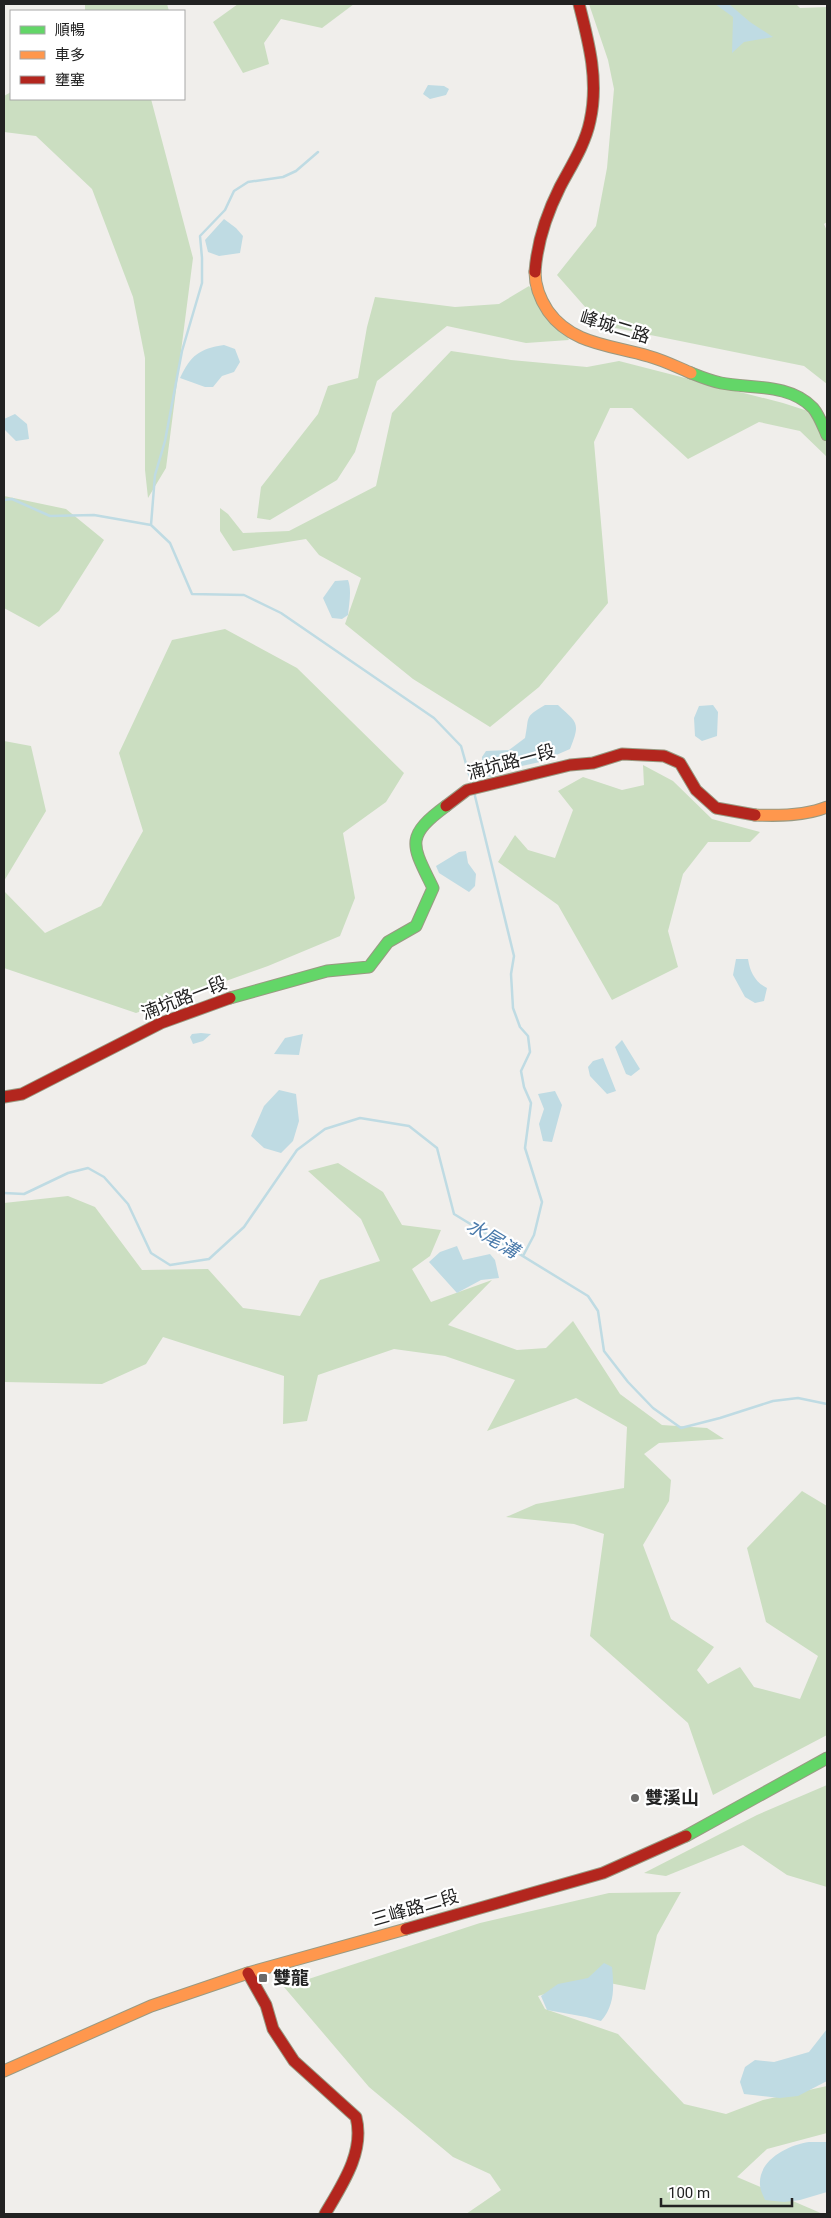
<svg xmlns="http://www.w3.org/2000/svg" width="831" height="2218" font-family="Roboto,'Noto Sans TC',sans-serif">
	<style>
		.forest { fill: #cbdec1 }
		.water { fill: #bfdbe3 }
		.lines { fill: none; stroke-linecap: round; stroke-linejoin: round }
		.stream { stroke: #bfdbe3; stroke-width: 2.5 }
		.fast-casing { stroke: #999a82; stroke-width: 13 }
		.slow-casing { stroke: #999a82; stroke-width: 13 }
		.jam-casing { stroke: #999a82; stroke-width: 13 }
		.fast { stroke: #63d668; stroke-width: 11 }
		.slow { stroke: #ff974d; stroke-width: 11 }
		.jam { stroke: #b3261e; stroke-width: 11 }
		.poi-dot { fill: #6a6968; stroke: #fff; stroke-width: 2 }
		.labels { text-anchor: middle; stroke-width: 4.5; stroke-linejoin: round; paint-order: stroke }
		.street-label { font-size: 18px; fill: #222; stroke: #fff }
		.poi-label { font-size: 18px; font-weight: bold; fill: #222; stroke: #fff; text-anchor: start }
		.water-label { font-size: 19px; font-style: italic; fill: #4a7aab; stroke: #fff }
	</style>
	<rect width="100%" height="100%" fill="#f0eeeb"/>
	<path class="forest" d="M85,4H167L169,11H85Z
		M238,4H354L322,28L281,19L264,43L269,64L243,73L213,22Z
		M589,4H796L800,8L827,7V222L824,224L827,231V384L804,366L601,325L557,275L596,226L607,168L614,89L608,60Z
		M11,92V99H151L193,258L166,468L148,498L145,470V358L133,297L92,189L36,136L4,132V96Z
		M529,286L569,340L526,343L447,326L377,381L355,452L337,480L270,520L257,518L261,487L318,414L328,386L358,378L367,327L375,297L455,307L499,304Z
		M451,351L511,360L587,367L619,361L783,403L814,413L827,445V457L800,431L759,422L688,459L632,408H610L594,442L608,603L539,687L490,727L413,679L345,624L361,578L319,555L306,539L233,551L220,531V508L228,514L243,533L289,531L376,486L392,413Z
		M4,496L66,509L104,540L59,611L39,627L4,608Z
		M225,629L297,668L404,773L386,802L343,833L355,898L340,936L268,966L136,1013L4,968V891L45,933L101,906L143,831L119,753L172,640Z
		M4,741L31,746L46,811L4,881Z
		M643,765L673,781L712,819L760,832L750,842H708L683,874L668,931L678,967L612,1000L558,905L498,862L515,835L528,850L555,858L573,810L558,791L583,777L622,790L644,785Z
		M338,1163L383,1192L402,1225L441,1230L430,1256L412,1269L431,1302L492,1280L448,1325L517,1350L546,1348L573,1321L620,1394L662,1425L707,1428L724,1439L659,1443L644,1454L671,1480L669,1501L643,1545L671,1619L714,1647L697,1670L708,1684L740,1667L754,1687L800,1699L818,1656L766,1622L747,1548L802,1491L827,1506V1735L713,1795L688,1723L590,1636L604,1534L574,1524L506,1517L536,1504L624,1488L627,1427L576,1398L487,1431L515,1380L445,1356L394,1349L318,1375L307,1421L283,1424L284,1376L163,1337L146,1364L102,1384L4,1382V1203L68,1196L95,1207L142,1270L208,1269L243,1308L300,1316L320,1280L380,1261L361,1219L308,1171Z
		M827,1785V1887L787,1875L743,1845L666,1876L644,1873L757,1815Z
		M681,1892L657,1935L645,1990L594,1980L538,1996L545,2009L618,2034L684,2104L726,2114L763,2100L827,2086V2133L767,2149L737,2177L823,2214H466L501,2190L490,2174L453,2157L369,2087L284,1987L480,1923L609,1893Z"/>
	<path class="water" d="M715,4H729L750,22L773,37L744,42L732,53L733,17Z
		M428,85L444,86L449,89L446,95L430,99L423,94Z
		M224,219L236,228L243,236L240,253L219,256L208,252L205,240Z
		M224,345L235,349L240,362L234,372L222,376L213,387H205L180,378C191,355 199,349 224,345Z
		M15,414L27,424L29,439L16,441L4,429V419Z
		M348,580C352,590 349,604 348,615L342,619L332,618L323,598L335,581Z
		M545,705H558C577,723 581,722 570,749L540,762L508,769L490,777L483,775L482,757L486,751L509,750L525,738C530,716 523,718 545,705Z
		M713,705L718,712L717,736L702,741L695,736L694,718L699,706Z
		M466,851L468,863L476,874L475,886L469,892L439,873L436,866L459,852Z
		M736,959H748C750,972 755,982 767,988L764,1001L755,1003L745,997L733,975Z
		M201,1033L211,1034L203,1041L193,1044L190,1037L192,1034Z
		M303,1034L299,1055L274,1054L285,1038Z
		M622,1040L640,1069L631,1076L626,1074L615,1047Z
		M603,1058L616,1091L607,1094L590,1076L588,1067L593,1061Z
		M279,1090L296,1094L299,1121L293,1141L281,1153L264,1148L251,1136L264,1106Z
		M555,1091L562,1105L552,1142L543,1141L539,1124L544,1109L538,1094Z
		M457,1246L463,1260L490,1254L495,1260L499,1278L481,1280L457,1293L429,1262L440,1252Z
		M604,1963L612,1967C614,1987 615,2005 601,2021L586,2017L547,2010L541,1996L558,1984L588,1978Z
		M827,2029V2081L798,2096L780,2098L744,2094L740,2082L745,2067L755,2060L774,2062L809,2052Z
		M809,2142H827V2192L800,2200L784,2202L765,2200C763,2195 760,2190 760,2185C758,2160 788,2145 809,2142Z"/>
	<g class="lines">
		<path class="stream" d="M4,500L12,499L50,516L94,515L151,525L170,543L192,594L244,595L281,613L434,718L461,746L472,785
			M151,525L155,475L165,441L182,351L202,283V258L200,236L225,210L234,191L248,182L283,177L296,171L318,152
			M474,792L514,956L511,974L513,1008L520,1027L528,1036L530,1052L521,1071L524,1087L531,1103L525,1148L542,1202L534,1235L523,1256
			M4,1193L24,1194L68,1173L88,1168L104,1177L128,1204L151,1253L170,1265L209,1259L244,1227L297,1150L325,1129L360,1118L409,1126L437,1148L454,1214L588,1296L598,1311L604,1351L628,1382L653,1408L681,1428L720,1418L773,1401L798,1398L827,1404"/>
		<defs>
			<path id="fast" d="M691,373C701,377 711,381 721,383C751,389 789,383 813,408C819,415 823,426 827,435
				M230,998L327,971L369,967L388,942L416,926L433,888C412,845 404,837 446,806
				M686,1836L827,1758"/>
			<path id="slow" d="M535,272C535,286 540,299 548,311C572,345 612,345 648,356C663,360 677,367 691,373
				M755,815C778,816 805,816 827,807
				M4,2071L151,2006L248,1973L406,1929"/>
			<path id="jam" d="M535,272C537,243 547,213 560,187C571,166 585,145 590,121C599,81 589,43 579,4
				M446,806L467,790L570,765L593,763L622,754L664,756L680,763L696,790L716,808L755,815
				M4,1097L22,1094L161,1023L230,998
				M406,1929L603,1873L686,1836
				M248,1973L266,2005L273,2029L294,2061L356,2117C365,2152 342,2185 325,2214"/>
		</defs>
		<use href="#fast" class="fast-casing"/>
		<use href="#slow" class="slow-casing"/>
		<use href="#jam" class="jam-casing"/>
		<use href="#fast" class="fast"/>
		<use href="#slow" class="slow"/>
		<use href="#jam" class="jam"/>
	</g>
	<g class="poi-dot">
		<circle cx="635" cy="1798" r="5"/>
		<rect x="258" y="1973" width="10" height="10" rx="2.5"/>
	</g>
	<g class="labels">
		<g class="street-label">
			<text transform="translate(615 327) rotate(17)" y="6">峰城二路</text>
			<text transform="translate(511 762) rotate(-15)" y="6">湳坑路一段</text>
			<text transform="translate(184 998) rotate(-21)" y="6">湳坑路一段</text>
			<text transform="translate(415 1908) rotate(-16)" y="6">三峰路二段</text>
		</g>
		<g class="poi-label">
			<text x="645" y="1804">雙溪山</text>
			<text x="273" y="1984">雙龍</text>
		</g>
		<g class="water-label">
			<text transform="translate(493 1238) rotate(31)" y="7">水尾溝</text>
		</g>
	</g>
	<rect width="831" height="2218" fill="none" stroke="#222222" stroke-width="10"/>
	<rect x="10" y="10" width="175" height="90" fill="#ffffff" stroke="#a7a7a7"/>
	<rect x="20" y="26" width="25" height="8" fill="#63d668" stroke="#a7a7a7"/>
	<text x="55" y="35" font-size="15" fill="#222222">順暢</text>
	<rect x="20" y="51" width="25" height="8" fill="#ff974d" stroke="#a7a7a7"/>
	<text x="55" y="60" font-size="15" fill="#222222">車多</text>
	<rect x="20" y="76" width="25" height="8" fill="#b3261e" stroke="#a7a7a7"/>
	<text x="55" y="85" font-size="15" fill="#222222">壅塞</text>
	<path d="M661 2198v8h131v-8" fill="none" stroke="#222222" stroke-width="2.5"/>
	<text x="668" y="2198" font-size="15" fill="#222222" stroke="#ffffff" stroke-width="4" paint-order="stroke">100 m</text>
</svg>
